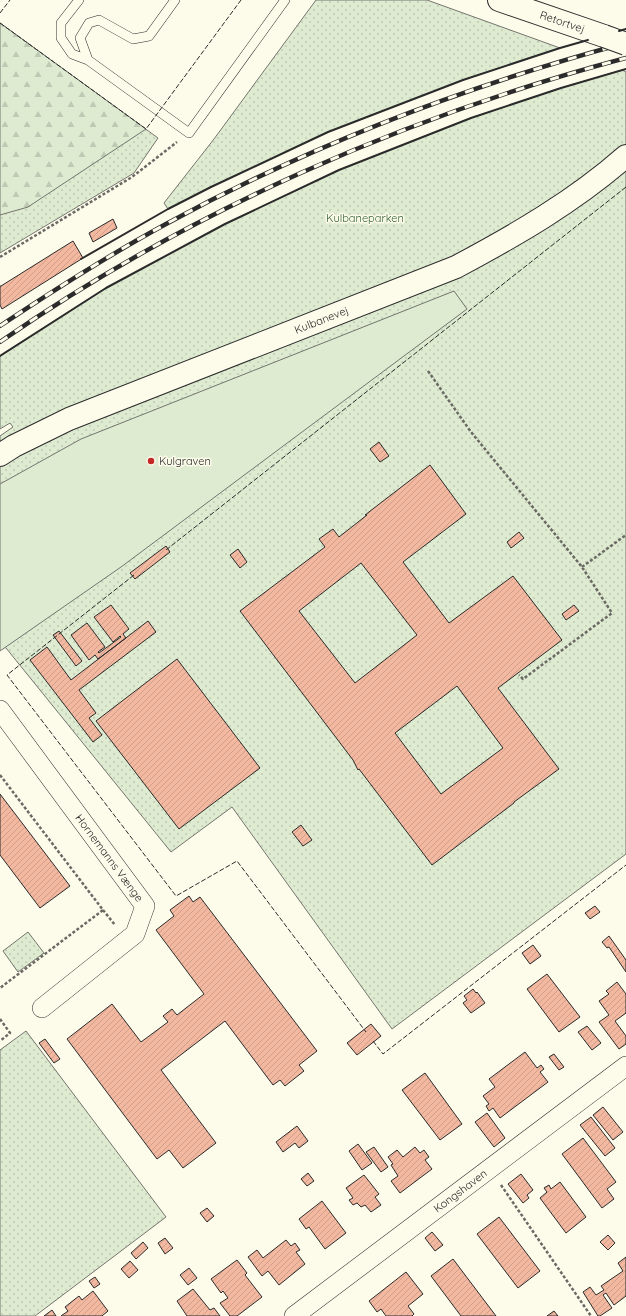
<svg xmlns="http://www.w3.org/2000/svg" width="626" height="1316" font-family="Quicksand,sans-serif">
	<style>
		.grass { fill: url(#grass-dots); stroke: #74746e }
		.forest { fill: url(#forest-firs); stroke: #74746e }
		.pitch { fill: #deebd1; stroke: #74746e }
		.building { fill: url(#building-hatch); stroke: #2b2b2b; fill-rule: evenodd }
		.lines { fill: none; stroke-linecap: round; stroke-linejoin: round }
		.lane-casing { stroke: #2b2b2b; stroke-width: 10 }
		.street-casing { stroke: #2b2b2b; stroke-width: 20 }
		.secondary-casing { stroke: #2b2b2b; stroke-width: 24 }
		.path { stroke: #6a6964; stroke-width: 2.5; stroke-dasharray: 3 2; stroke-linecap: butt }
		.lane { stroke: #fdfbea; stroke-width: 9 }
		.street { stroke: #fdfbea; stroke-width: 19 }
		.secondary { stroke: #fdfbea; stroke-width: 22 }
		.rail-casing { stroke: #2b2b2b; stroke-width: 4.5 }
		.rail { stroke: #fdfbea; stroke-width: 3; stroke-dasharray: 9; stroke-linecap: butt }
		.secondary-bridge-casing { stroke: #2b2b2b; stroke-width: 24; stroke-linecap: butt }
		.secondary-bridge { stroke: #fdfbea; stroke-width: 22 }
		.fence { stroke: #2b2b2b; stroke-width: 1; stroke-dasharray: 5 2; stroke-linecap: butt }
		.wall { stroke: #2b2b2b; stroke-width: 2 }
		.poi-dot { fill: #c62828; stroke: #fdfbea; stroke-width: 1.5 }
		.labels { text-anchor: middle; stroke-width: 3; stroke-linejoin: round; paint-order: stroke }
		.street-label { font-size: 11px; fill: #2b2b2b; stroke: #fdfbea }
		.park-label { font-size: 11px; fill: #34623c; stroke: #fdfbea }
		.poi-label { font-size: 11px; fill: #2b2b2b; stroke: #fdfbea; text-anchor: start }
	</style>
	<defs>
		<pattern id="grass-dots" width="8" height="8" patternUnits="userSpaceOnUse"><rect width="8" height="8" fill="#deebd1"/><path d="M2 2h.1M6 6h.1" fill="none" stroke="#bfcab4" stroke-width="1.8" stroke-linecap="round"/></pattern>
		<pattern id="forest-firs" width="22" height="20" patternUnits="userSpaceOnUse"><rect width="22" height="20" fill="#deebd1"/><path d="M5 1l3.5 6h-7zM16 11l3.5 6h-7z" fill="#bfcab4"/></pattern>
		<pattern id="building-hatch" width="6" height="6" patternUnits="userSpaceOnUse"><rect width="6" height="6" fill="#f2b8a0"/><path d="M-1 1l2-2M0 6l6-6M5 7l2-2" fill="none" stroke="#d09e8a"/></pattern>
	</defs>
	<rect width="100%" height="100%" fill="#fdfbea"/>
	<path class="grass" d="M316,0H427L560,48L463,80L328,132L211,187L168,209L164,203L214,139Z
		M0,23L158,138L134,173L0,253Z
		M622,70L626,72V854L392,1029L232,807L171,852L6,648L0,644V436L13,427L10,423L0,429V356L106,288L225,224L339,170L471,118L561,88Z
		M28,932L44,953L18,972L3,951Z
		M26,1031L166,1217L35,1316H0V1050Z"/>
	<path class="forest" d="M0,23L146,129L28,207L0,215Z"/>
	<path class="pitch" d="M454,291L467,309L121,567L0,651V484L81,439Z"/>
	<path class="building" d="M113,219L117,228L93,242L89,233Z
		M73,241L83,258L2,309L0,305V286H1Z
		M379,442L389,456L380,462L370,449Z
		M430,465L466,514L403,562L449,623L513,576L562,640L498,688L559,769L514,802V803L432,865L359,769L358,770L353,760L240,611L325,547L319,539L333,529L339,537L367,515H365ZM361,563L417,635L355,683L299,611ZM457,686L503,748L441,794L395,733Z
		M519,532L524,538L511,548L507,542Z
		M166,546L170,552L135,579L130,573Z
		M238,549L247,562L240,568L230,555Z
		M111,605L129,629L123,634L126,638L98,659L95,655L89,660L71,635L87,623L105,647L98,652L99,653L121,637L120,636L113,642L94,617Z
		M574,605L579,611L566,620L562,614Z
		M148,621L156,632L79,690L96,713L89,718L102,735L93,742L30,660L47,647L71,680Z
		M59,631L82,661L76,666L53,635Z
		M177,659L260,768L179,829L96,721Z
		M0,794L70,886L40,908L0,855Z
		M301,825L312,840L303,846L292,832Z
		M189,896L193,902L200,897L317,1051L299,1065L304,1071L285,1086L280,1080L273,1085L225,1021L161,1070L216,1143L183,1168L169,1150L157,1159L67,1039L112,1004L141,1042L168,1022L163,1016L172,1009L177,1015L204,994L156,930L174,916L170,910Z
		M595,906L600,912L590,919L585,913Z
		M609,936L626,960V972L609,947L607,948L602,942Z
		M533,945L541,956L530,964L522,953Z
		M547,974L580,1017L559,1032L527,989Z
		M617,982L626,994V1013L615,1021L626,1036V1044L619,1049L599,1022L609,1015L599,1001L609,994L606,991Z
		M473,989L476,993L477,992L485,1003L471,1013L463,1003L467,1000L464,996Z
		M371,1024L381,1036L357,1055L347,1043Z
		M587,1026L601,1043L592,1050L578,1032Z
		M45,1039L60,1059L54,1063L39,1043Z
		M525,1052L537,1068L541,1065L544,1069L540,1072L548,1082L500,1118L493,1108L489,1111L486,1106L489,1104L483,1096L495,1087L489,1079Z
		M554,1054L564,1067L559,1070L549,1057Z
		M425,1073L462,1124L440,1140L402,1090Z
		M603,1107L623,1132L613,1140L593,1115Z
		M487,1113L505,1138L494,1147L475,1122Z
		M591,1117L615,1148L605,1156L580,1125Z
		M297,1126L308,1141L299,1148L295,1143L283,1152L276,1142Z
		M583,1138L616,1182L607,1189L614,1199L602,1208L562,1154Z
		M358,1144L372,1163L362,1170L349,1151Z
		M374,1147L388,1167L381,1172L366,1152Z
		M415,1147L420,1153L424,1150L429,1157L425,1160L432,1169L400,1193L391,1181L398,1176L391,1165L393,1164L388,1157L397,1150L403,1157Z
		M308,1173L314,1181L307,1186L301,1179Z
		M521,1174L533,1190L527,1195L529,1198L523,1203L508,1184Z
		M364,1175L379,1194L375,1197L381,1205L371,1212L365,1205L361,1207L357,1203L353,1205L349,1200L353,1198L346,1188Z
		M560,1182L586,1217L566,1233L540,1198L547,1192L544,1188L549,1185L551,1189Z
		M322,1201L346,1233L325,1249L309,1227L306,1229L299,1219Z
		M207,1208L214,1216L207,1222L200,1213Z
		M499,1217L540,1271L518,1288L477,1234Z
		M432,1232L443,1245L435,1251L425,1238Z
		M608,1235L615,1243L608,1250L600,1242Z
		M165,1238L173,1248L165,1254L158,1243Z
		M286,1240L291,1246L295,1243L300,1250L296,1252L305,1264L279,1285L268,1271L262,1276L248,1257L257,1250L263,1258Z
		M143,1242L148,1248L136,1259L131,1253Z
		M626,1257V1296L614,1305L606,1293L603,1295L612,1308L600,1316H598L583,1292L590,1287L596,1295L604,1290L601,1286L623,1271L618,1263Z
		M453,1259L496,1316H461L431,1276Z
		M237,1260L247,1273L245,1275L262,1297L237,1316H230L220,1303L228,1298L223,1291L221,1293L211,1279Z
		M130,1261L138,1270L129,1278L121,1269Z
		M189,1268L197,1278L188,1285L180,1275Z
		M406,1272L423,1294L408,1306L414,1314L412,1316H386L381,1309L377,1312L369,1301Z
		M95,1277L100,1284L94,1288L89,1281Z
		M193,1289L210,1310L214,1308L220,1316H187L177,1301Z
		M93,1291L108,1311L102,1316H61L68,1311L65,1307L79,1296L82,1300Z
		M52,1310L56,1316H44Z
		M554,1311L558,1316H547Z"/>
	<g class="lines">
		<defs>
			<path id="lane" d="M79,0L61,23V38L72,54L88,60L189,133L285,0
				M88,60L80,38L89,23L99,20L133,39L149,36L175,0"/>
			<g id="street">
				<path id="s1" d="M0,710L145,906L135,934L42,1008"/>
				<path id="s2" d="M294,1316L626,1066"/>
			</g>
			<g id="secondary">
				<path id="s3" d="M499,0L604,36"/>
				<path id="s4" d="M0,455L14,446L69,419L456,267C516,235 575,201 626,156"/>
			</g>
		</defs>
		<use href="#lane" class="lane-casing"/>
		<use href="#street" class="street-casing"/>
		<use href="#secondary" class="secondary-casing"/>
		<path class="path" d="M0,257L132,177L177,142
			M428,371L471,432L582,567L612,613L523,679L519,675
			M582,567L626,535
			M0,775L103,910L0,988
			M103,910L115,925
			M0,1019L10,1033L0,1041
			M501,1185L591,1316"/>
		<use href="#lane" class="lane"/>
		<use href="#street" class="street"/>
		<use href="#secondary" class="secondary"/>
		<defs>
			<path id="rail" d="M0,326C54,290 109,255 166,224C311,145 466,86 626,43
				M0,342C189,211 404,117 626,58"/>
		</defs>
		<use href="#rail" class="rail-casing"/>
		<use href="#rail" class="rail"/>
		<defs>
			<path id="secondary-bridge" d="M604,36L626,44"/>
		</defs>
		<use href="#secondary-bridge" class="secondary-bridge-casing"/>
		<use href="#secondary-bridge" class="secondary-bridge"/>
		<path class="fence" d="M0,13L10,0
			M0,23L146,129L241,0
			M166,550L626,187
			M134,575L7,675L176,896L237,861L366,1032
			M373,1041L383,1054L626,865"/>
		<path class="wall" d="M619,31L626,29
			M81,259L168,209L211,187L328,132L463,80L560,48L588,40
			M0,356L106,288L225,224L339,170L471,118L561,88L626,69"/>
	</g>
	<circle class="poi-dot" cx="151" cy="461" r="4"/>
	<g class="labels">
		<g class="street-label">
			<text dy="4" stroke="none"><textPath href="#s3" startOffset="67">Retortvej</textPath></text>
			<text dy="4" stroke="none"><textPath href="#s4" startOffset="349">Kulbanevej</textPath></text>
			<text dy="4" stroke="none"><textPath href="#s1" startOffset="184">Hornemanns Vænge</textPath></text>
			<text dy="4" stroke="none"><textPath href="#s2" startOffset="208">Kongshaven</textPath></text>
		</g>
		<g class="park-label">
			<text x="365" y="222">Kulbaneparken</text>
		</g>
		<g class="poi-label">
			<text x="159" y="465">Kulgraven</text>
		</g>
	</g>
</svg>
